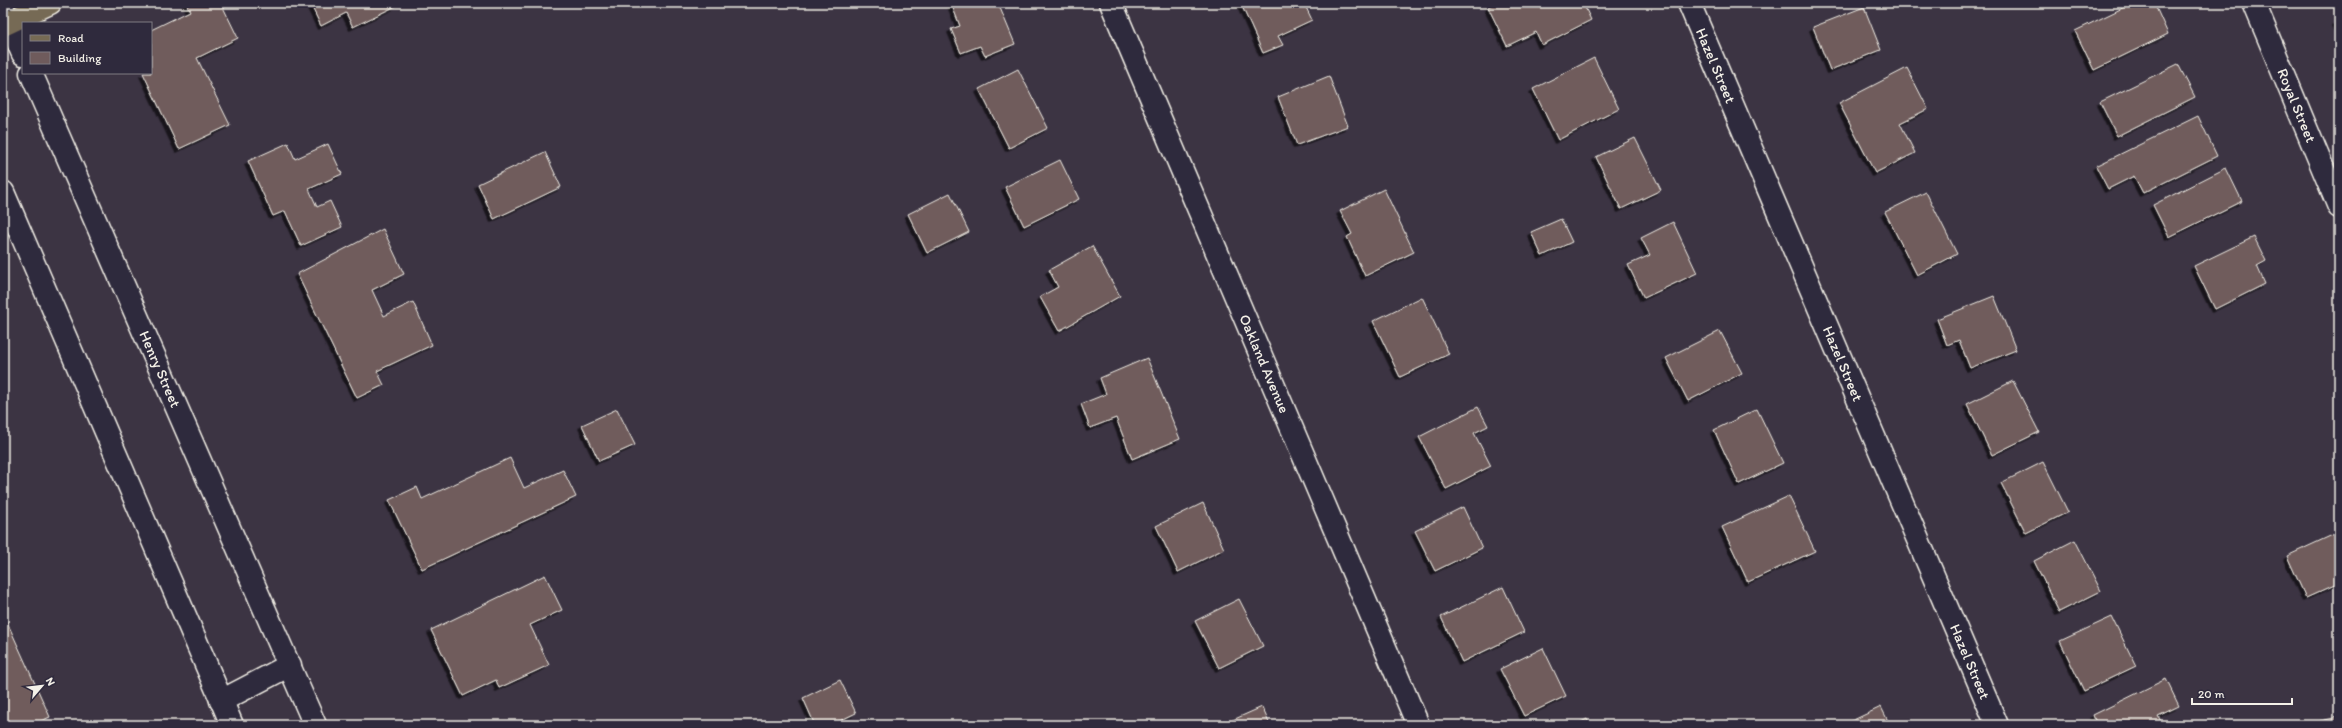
<svg xmlns="http://www.w3.org/2000/svg" width="2342" height="728" font-family="Itim,sans-serif">
	<style>
		.building { fill: #6f5b5c; stroke: #f4f1e8; filter: url(#shadow) }
		.lines { fill: none; stroke-linecap: round; stroke-linejoin: round }
		.minor-casing { stroke: #f4f1e8; stroke-width: 25 }
		.major-casing { stroke: #f4f1e8; stroke-width: 25 }
		.minor { stroke: #2f2a3d; stroke-width: 22 }
		.major { stroke: #766a54; stroke-width: 22 }
		.labels { text-anchor: middle; stroke-width: 3; stroke-linejoin: round; paint-order: stroke }
		.street-label { font-size: 15px; fill: #f4f1e8; stroke: #2f2a3d }
	</style>
	<defs>
		<filter id="shadow"><feDropShadow dx="-3.5" dy="3.5" stdDeviation="0" flood-color="#0009"/></filter>
	</defs>
	<rect width="100%" height="100%" fill="#3c3443"/>
	<filter id="ink" filterUnits="userSpaceOnUse"><feTurbulence type="fractalNoise" baseFrequency=".025" numOctaves="2"/><feDisplacementMap in="SourceGraphic" scale="8" xChannelSelector="R" yChannelSelector="G"/><feConvolveMatrix kernelMatrix="1 2 1 2 8 2 1 2 1" color-interpolation-filters="sRGB"/></filter>
	<g filter="url(#ink)">
		<path class="building" d="M186,3H221L238,38L197,58L230,125L179,149L143,73H151V30L190,11Z
			M310,3H395L396,6L353,27L346,13L321,26Z
			M951,3H998L1015,44L985,56L980,46L961,53L951,29L960,26Z
			M1244,3H1304L1312,20L1278,36L1283,45L1263,53L1241,4Z
			M1496,3H1583L1591,20L1542,45L1536,32L1507,46L1488,7Z
			M2133,3H2154L2168,34L2094,70L2075,31Z
			M1864,7L1881,50L1830,70L1813,27Z
			M2339,20V30L2335,22Z
			M1594,58L1619,109L1558,140L1533,89Z
			M2178,64L2195,97L2117,136L2100,102Z
			M1907,68L1928,109L1900,123L1915,153L1875,173L1839,103Z
			M1018,69L1048,128L1009,148L979,89Z
			M1329,76L1348,126L1297,145L1278,97Z
			M2198,116L2217,156L2143,193L2134,176L2108,189L2096,166Z
			M1635,138L1661,190L1621,209L1596,157Z
			M288,143L295,159L328,144L342,174L309,189L317,207L330,201L342,227L301,246L285,211L273,216L248,161Z
			M545,152L561,187L494,219L478,184Z
			M1060,160L1079,199L1024,226L1005,187Z
			M2226,168L2242,201L2169,237L2153,205Z
			M1384,189L1414,252L1365,276L1347,237L1352,234L1340,211Z
			M1926,192L1957,254L1917,275L1885,212Z
			M950,193L969,232L927,253L908,214Z
			M1561,219L1572,242L1542,256L1531,232Z
			M1673,222L1697,273L1644,298L1628,265L1650,255L1641,238Z
			M383,229L404,274L372,290L384,316L413,302L432,345L377,371L384,385L357,398L297,274Z
			M2254,237L2266,261L2257,266L2265,284L2215,309L2194,266Z
			M1092,246L1120,296L1059,331L1040,297L1058,287L1049,270Z
			M1994,296L2016,350L1970,368L1959,340L1947,345L1937,319Z
			M1422,297L1449,354L1400,377L1373,321Z
			M1720,331L1742,373L1688,401L1666,358Z
			M1147,358L1180,439L1132,459L1116,418L1090,428L1081,404L1106,394L1100,378Z
			M2013,381L2039,432L1992,455L1967,404Z
			M1478,407L1488,426L1474,433L1491,466L1446,489L1419,437Z
			M617,409L635,445L599,461L582,425Z
			M1757,409L1783,463L1739,484L1714,430Z
			M510,458L524,488L563,470L576,497L422,569L389,500L417,487L422,499Z
			M2043,462L2068,512L2026,533L2001,483Z
			M1789,496L1815,551L1748,582L1722,527Z
			M1203,503L1224,549L1178,572L1156,526Z
			M1463,507L1482,548L1435,571L1415,531Z
			M2339,532V583L2306,598L2287,556Z
			M2075,540L2101,591L2059,612L2034,561Z
			M545,575L562,610L530,625L549,665L499,688L496,680L463,696L431,630Z
			M1503,587L1524,632L1462,662L1441,617Z
			M1239,599L1263,646L1219,668L1195,621Z
			M3,613L50,717L32,725H3Z
			M2112,617L2136,666L2084,691L2060,641Z
			M1543,648L1566,696L1524,716L1500,669Z
			M2166,679L2179,706L2158,716L2163,725H2097L2093,715Z
			M840,680L856,713L831,725H815L803,698Z
			M1262,707L1270,725H1227L1226,723Z
			M1881,707L1890,725H1843Z
			M2339,717V725H2321L2320,721Z
			M1587,719L1590,725H1575Z"/>
		<g class="lines">
			<defs>
				<g id="minor">
					<path id="s1" d="M1111,3L1418,725"/>
					<path id="s2" d="M1689,3L1997,725"/>
					<path id="s3" d="M2254,3L2339,207"/>
					<path d="M3,9L23,54"/>
					<path id="s4" d="M31,73L315,725"/>
					<path d="M3,192L232,725"/>
					<path d="M221,701L290,665"/>
				</g>
				<path id="major" d="M3,25L50,3"/>
			</defs>
			<use href="#minor" class="minor-casing"/>
			<use href="#major" class="major-casing"/>
			<use href="#minor" class="minor"/>
			<use href="#major" class="major"/>
		</g>
	</g>
	<g class="labels">
		<g class="street-label">
			<text dy="5" stroke="none"><textPath href="#s2" startOffset="68">Hazel Street</textPath></text>
			<text dy="5" stroke="none"><textPath href="#s3" startOffset="111">Royal Street</textPath></text>
			<text dy="5" stroke="none"><textPath href="#s1" startOffset="392">Oakland Avenue</textPath></text>
			<text dy="5" stroke="none"><textPath href="#s2" startOffset="392">Hazel Street</textPath></text>
			<text dy="5" stroke="none"><textPath href="#s4" startOffset="323">Henry Street</textPath></text>
			<text dy="5" stroke="none"><textPath href="#s2" startOffset="716">Hazel Street</textPath></text>
		</g>
	</g>
	<rect width="2342" height="728" fill="none" stroke="#2f2a3d" stroke-width="16"/>
	<rect x="8" y="8" width="2326" height="712" fill="none" stroke="#f4f1e8" stroke-width="1.5" filter="url(#ink)"/>
	<rect x="22" y="22" width="130" height="52" fill="#2f2a3d" stroke="#7e7a81"/>
	<rect x="30" y="35" width="20" height="6" fill="#766a54" stroke="#7e7a81"/>
	<text x="58" y="42" font-size="12" fill="#f4f1e8">Road</text>
	<rect x="30" y="52" width="20" height="12" fill="#6f5b5c" stroke="#7e7a81"/>
	<text x="58" y="62" font-size="12" fill="#f4f1e8">Building</text>
	<g transform="translate(42 686) rotate(62)" stroke="#2f2a3d" stroke-width="3" paint-order="stroke">
	<path d="M0-3L7 15L0 10L-7 15Z" fill="#f4f1e8"/>
	<text y="-6" font-size="11" font-weight="bold" text-anchor="middle" fill="#f4f1e8">N</text>
	</g>
	<path d="M2192 698v6h100v-6" fill="none" stroke="#f4f1e8" stroke-width="2"/>
	<text x="2198" y="698" font-size="12" fill="#f4f1e8" stroke="#2f2a3d" stroke-width="3" paint-order="stroke">20 m</text>
</svg>
